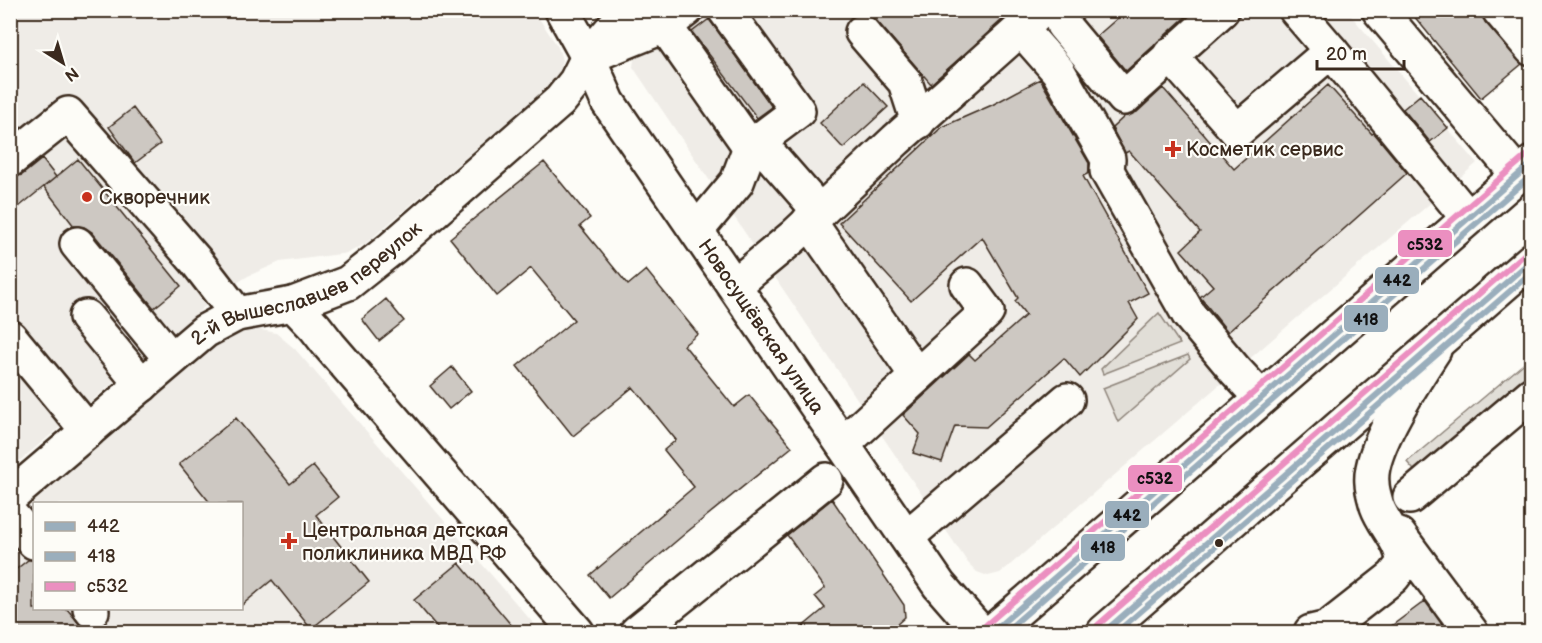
<svg xmlns="http://www.w3.org/2000/svg" width="1542" height="643" font-family="'Balsamiq Sans',sans-serif">
	<style>
		.built { fill: #efece7; fill-rule: evenodd }
		.green { fill: #e1ded7; stroke: #8e847a; stroke-width: 1.5 }
		.building { fill: #cdc8c2; stroke: #3b2a1e; stroke-width: 1.5 }
		.lines { fill: none; stroke-linecap: round; stroke-linejoin: round }
		.minor-casing { stroke: #3b2a1e; stroke-width: 38 }
		.major-casing { stroke: #3b2a1e; stroke-width: 38 }
		.minor { stroke: #fdfcf7; stroke-width: 33 }
		.major { stroke: #fdfcf7; stroke-width: 33 }
		.bus-1-casing { stroke: #fdfcf7; stroke-width: 10 }
		.bus-2-casing { stroke: #fdfcf7; stroke-width: 10 }
		.bus-3-casing { stroke: #fdfcf7; stroke-width: 10 }
		.bus-1 { stroke: #9aaebc; stroke-width: 6 }
		.bus-2 { stroke: #9aaebc; stroke-width: 6 }
		.bus-3 { stroke: #eb8fc0; stroke-width: 6 }
		.poi-dot { fill: #c8321e; stroke: #fdfcf7; stroke-width: 2 }
		.bus-dot { fill: #3b2a1e; stroke: #fdfcf7; stroke-width: 2 }
		.labels { text-anchor: middle; stroke-width: 4.5; stroke-linejoin: round; paint-order: stroke }
		.poi-label { font-size: 20px; fill: #3b2a1e; stroke: #fdfcf7; text-anchor: start }
		.street-label { font-size: 20px; fill: #3b2a1e; stroke: #fdfcf7 }
		.line-badge { stroke: #fdfcf7; stroke-width: 2 }
		.pale-badge-label { font-size: 16px; text-anchor: middle; font-weight: bold; fill: #111 }
	</style>
	<rect width="100%" height="100%" fill="#fdfcf7"/>
	<filter id="ink" filterUnits="userSpaceOnUse"><feTurbulence type="fractalNoise" baseFrequency=".0167" numOctaves="2"/><feDisplacementMap in="SourceGraphic" scale="12" xChannelSelector="R" yChannelSelector="G"/><feConvolveMatrix kernelMatrix="1 2 1 2 8 2 1 2 1" color-interpolation-filters="sRGB"/></filter>
	<g filter="url(#ink)">
		<path class="built" d="M11,11H534L558,47L562,60L559,72L552,83L365,244L348,253L280,262L248,276L221,293L11,468Z
			M656,11H1347L1477,163L1010,565L1000,573L988,576L977,572L968,563L633,67L638,29Z
			M257,329L276,333L295,349L541,632H11L10,523L217,344L237,333ZM34,504H242V608H34Z"/>
		<path class="green" d="M1159,313L1180,344L1103,374L1101,369Z
			M1188,355L1190,359L1118,422L1103,388Z
			M1528,360L1531,364V381L1419,476L1407,462Z"/>
		<path class="building" d="M865,10H1013L931,84L876,20Z
			M1127,10H1193L1126,71L1097,36Z
			M1409,10H1481L1485,22L1522,64L1481,98Z
			M709,19L772,107L757,118L692,32Z
			M1040,79L1089,163V173L1083,176L1148,293L1129,303L1138,319L1080,377L1064,358L986,427L955,426L942,462L913,453L920,434L903,415L969,354L975,360L1026,315L1015,301L1018,298L982,237L911,301L839,223L942,127L992,105Z
			M864,82L888,107L843,148L820,123Z
			M1328,85L1372,134L1374,133L1407,173L1228,332L1200,297L1213,286L1181,250L1200,232L1129,151L1125,153L1112,128L1125,116L1137,112L1163,88L1234,169Z
			M1420,95L1448,128L1430,142L1403,109Z
			M133,108L160,144L135,163L109,127Z
			M42,159L56,177L10,214V178L22,175Z
			M78,159L181,286L154,308L92,232L84,227L74,226L44,187Z
			M544,162L590,218L580,226L628,285L646,270L698,334L684,345L734,407L749,395L792,447L687,532L609,598L590,575L694,487L664,450L676,440L633,387L573,436L517,366L574,320L531,268L497,296L450,238Z
			M386,299L404,321L379,341L362,319Z
			M452,367L471,391L449,409L430,386Z
			M236,418L290,484L313,466L338,497L316,515L369,582L311,629L272,580L242,605V504H211L179,464Z
			M832,499L904,605L905,617L887,633H795L825,608L815,596L825,588L787,535Z
			M28,560H34V609H67L87,633H10V574Z
			M459,563L518,633H442L414,600Z
			M1425,601L1448,633H1382Z"/>
		<g class="lines">
			<defs>
				<g id="minor">
					<path id="s1" d="M562,10L588,57L608,102L939,585L980,632"/>
					<path d="M1061,10L1063,25L1124,98L1222,10"/>
					<path d="M1296,10L1331,51"/>
					<path d="M1379,10L1518,175"/>
					<path d="M1499,10L1532,49"/>
					<path d="M665,26L750,147"/>
					<path d="M1021,29L1058,71L1108,159L1107,171L1189,315L1235,370L1261,398"/>
					<path d="M862,32L905,82L918,122"/>
					<path d="M593,55L665,26L686,10"/>
					<path d="M1170,55L1237,131L1331,51L1468,218"/>
					<path d="M758,141L820,212"/>
					<path d="M10,160L68,114L196,261L237,314"/>
					<path d="M809,221L917,376"/>
					<path d="M697,230L737,182L750,147L798,111L725,10"/>
					<path d="M77,244L171,359"/>
					<path d="M735,285L793,237L896,140L1042,10"/>
					<path d="M293,304L315,327L329,345L577,632"/>
					<path d="M86,317L142,385"/>
					<path d="M10,337L88,431"/>
					<path d="M843,444L987,312L967,285"/>
					<path id="s2" d="M10,497L205,331L237,314L293,304L348,283L392,248L560,101L576,81L588,57L628,10"/>
					<path d="M1410,497L1532,394"/>
					<path d="M10,514L34,542"/>
					<path d="M1399,535L1471,632"/>
					<path d="M907,537L1067,400"/>
					<path d="M90,608L92,611"/>
					<path d="M637,632L826,480"/>
					<path d="M1311,632L1328,628L1393,577L1403,564C1404,543 1384,526 1377,506C1375,499 1372,490 1372,483C1368,450 1416,378 1434,350"/>
				</g>
				<path id="major" d="M992,632C1173,477 1351,319 1532,163
					M1104,632L1532,260"/>
			</defs>
			<use href="#minor" class="minor-casing"/>
			<use href="#major" class="major-casing"/>
			<use href="#minor" class="minor"/>
			<use href="#major" class="major"/>
			<defs>
				<path id="bus-1" d="M992,632L1532,163
					M1104,632L1532,260"/>
				<path id="bus-2" d="M1005,632L1532,175
					M1117,632L1532,272"/>
				<path id="bus-3" d="M986,625L1526,156
					M1098,625L1526,253"/>
			</defs>
			<use href="#bus-1" class="bus-1-casing"/>
			<use href="#bus-2" class="bus-2-casing"/>
			<use href="#bus-3" class="bus-3-casing"/>
			<use href="#bus-1" class="bus-1"/>
			<use href="#bus-2" class="bus-2"/>
			<use href="#bus-3" class="bus-3"/>
		</g>
	</g>
	<g class="poi-dot">
		<path d="M1170 140h6v6h6v6h-6v6h-6v-6h-6v-6h6z"/>
		<circle cx="87" cy="197" r="6"/>
		<path d="M286 532h6v6h6v6h-6v6h-6v-6h-6v-6h6z"/>
	</g>
	<circle class="bus-dot" cx="1219" cy="543" r="5"/>
	<g class="labels">
		<g class="poi-label">
			<text x="1186" y="156">Косметик сервис</text>
			<text x="99" y="204">Скворечник</text>
			<text x="302" y="537">Центральная детская<tspan x="302" dy="23">поликлиника МВД РФ</tspan></text>
		</g>
		<g class="street-label">
			<text dy="7" stroke="none"><textPath href="#s2" startOffset="370">2-й Вышеславцев переулок</textPath></text>
			<text dy="7" stroke="none"><textPath href="#s1" startOffset="375">Новосущёвская улица</textPath></text>
		</g>
	</g>
	<g class="line-badge">
		<rect x="1397" y="229" width="56" height="29" rx="6" fill="#eb8fc0"/>
		<rect x="1374" y="266" width="46" height="29" rx="6" fill="#9aaebc"/>
		<rect x="1343" y="304" width="46" height="29" rx="6" fill="#9aaebc"/>
		<rect x="1127" y="464" width="56" height="29" rx="6" fill="#eb8fc0"/>
		<rect x="1104" y="500" width="46" height="29" rx="6" fill="#9aaebc"/>
		<rect x="1080" y="533" width="46" height="29" rx="6" fill="#9aaebc"/>
	</g>
	<g class="pale-badge-label">
		<text x="1425" y="250">с532</text>
		<text x="1397" y="286">442</text>
		<text x="1366" y="325">418</text>
		<text x="1155" y="484">с532</text>
		<text x="1127" y="521">442</text>
		<text x="1103" y="553">418</text>
	</g>
	<rect width="1542" height="643" fill="none" stroke="#fdfcf7" stroke-width="36"/>
	<rect x="18" y="18" width="1506" height="607" fill="none" stroke="#3b2a1e" stroke-width="2" filter="url(#ink)"/>
	<rect x="33" y="502" width="210" height="108" fill="#fdfcf7" stroke="#afa8a0" stroke-width="1.5"/>
	<rect x="45" y="522" width="30" height="9" fill="#9aaebc" stroke="#afa8a0" stroke-width="1.5"/>
	<text x="87" y="532" font-size="18" fill="#3b2a1e">442</text>
	<rect x="45" y="552" width="30" height="9" fill="#9aaebc" stroke="#afa8a0" stroke-width="1.5"/>
	<text x="87" y="562" font-size="18" fill="#3b2a1e">418</text>
	<rect x="45" y="582" width="30" height="9" fill="#eb8fc0" stroke="#afa8a0" stroke-width="1.5"/>
	<text x="87" y="592" font-size="18" fill="#3b2a1e">с532</text>
	<g transform="translate(63 63) rotate(143)" stroke="#fdfcf7" stroke-width="4.5" paint-order="stroke">
	<path d="M0-4.5L10 22L0 15L-10 22Z" fill="#3b2a1e"/>
	<text y="-9" font-size="16" font-weight="bold" text-anchor="middle" fill="#3b2a1e">N</text>
	</g>
	<path d="M1317 60v9h87v-9" fill="none" stroke="#3b2a1e" stroke-width="3"/>
	<text x="1326" y="60" font-size="18" fill="#3b2a1e" stroke="#fdfcf7" stroke-width="4.5" paint-order="stroke">20 m</text>
</svg>
